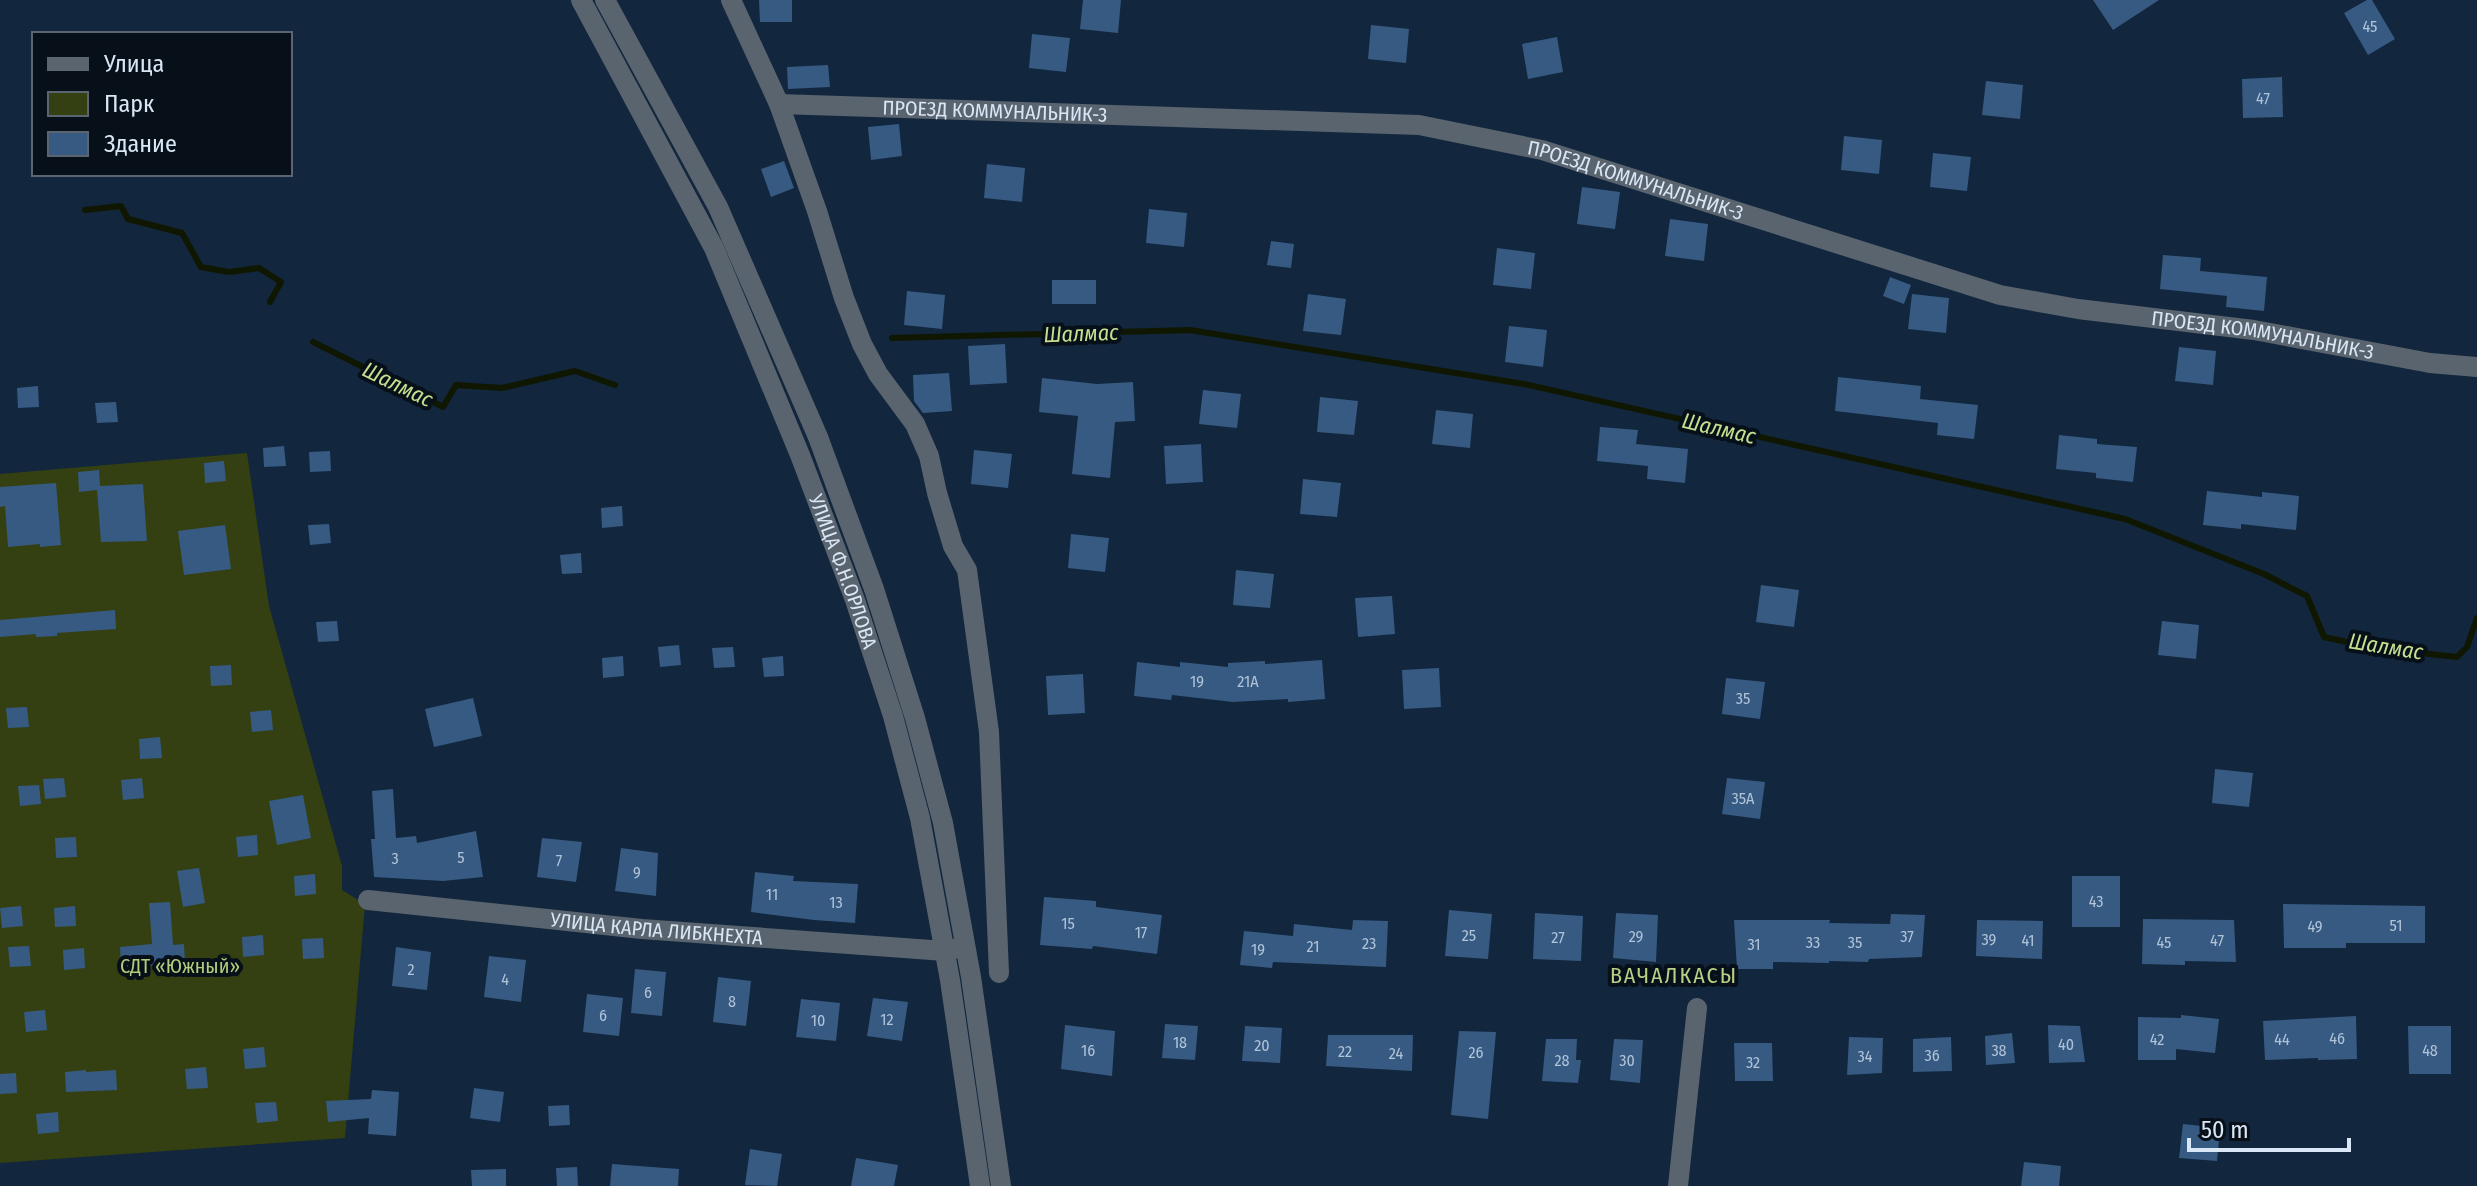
<svg xmlns="http://www.w3.org/2000/svg" width="2477" height="1186" font-family="'Fira Sans Condensed',sans-serif">
	<style>
		.green { fill: #344011 }
		.lines { fill: none; stroke-linecap: round; stroke-linejoin: round }
		.stream { stroke: #101700; stroke-width: 6 }
		.building { fill: #365a82 }
		.minor { stroke: #5a646f; stroke-width: 20 }
		.labels { text-anchor: middle; stroke-width: 8; stroke-linejoin: round; paint-order: stroke }
		.number-label { font-size: 16px; fill: #b0c3d8 }
		.street-label { font-size: 20px; fill: #d9e6f5; stroke: #070f19 }
		.park-label { font-size: 20px; fill: #b4cd7d; stroke: #070f19 }
		.water-label { font-size: 22px; font-style: italic; fill: #c6e090; stroke: #070f19 }
		.neighbourhood-label { font-size: 22px; letter-spacing: 2px; fill: #b8cf86; stroke: #070f19 }
	</style>
	<rect width="100%" height="100%" fill="#12263d"/>
	<path class="green" d="M247,453L269,606L342,866V890L365,904L345,1138L0,1163V474Z"/>
	<g class="lines">
		<path class="stream" d="M85,210L121,206L128,219L182,233L201,267L229,272L259,268L281,282L270,302
			M892,338L1190,330L1524,384L2125,519L2264,574L2307,596L2324,637L2375,648L2457,657L2467,647L2477,618
			M313,342L443,407L456,385L502,388L575,371L615,385"/>
	</g>
	<path class="building" d="M759,0H792V22H760Z
		M1083,0H1121L1118,33L1080,29Z
		M2093,0H2159L2113,30Z
		M2367,0H2372L2395,39L2368,55L2344,13Z
		M1371,25L1409,29L1406,63L1368,59Z
		M1032,34L1070,38L1066,72L1029,68Z
		M1557,37L1563,72L1528,79L1522,44Z
		M828,65L830,87L788,89L787,67Z
		M2282,77L2283,117L2243,118L2242,79Z
		M1986,81L2023,85L2020,119L1982,115Z
		M899,124L902,156L871,160L868,127Z
		M1844,136L1882,140L1879,174L1841,170Z
		M1933,153L1971,157L1967,191L1930,187Z
		M784,161L794,188L771,197L761,169Z
		M987,164L1025,168L1022,202L984,198Z
		M1582,187L1620,192L1615,229L1577,224Z
		M1149,209L1187,213L1184,247L1146,243Z
		M1670,219L1708,224L1704,261L1665,256Z
		M1271,241L1294,244L1291,268L1267,265Z
		M1497,248L1535,253L1531,289L1493,285Z
		M2163,255L2201,258L2200,271L2267,277L2264,311L2226,307L2227,296L2160,289Z
		M1890,277L1911,285L1904,304L1883,296Z
		M1052,280H1096V304H1052Z
		M907,291L945,295L942,329L904,325Z
		M1308,294L1346,299L1341,335L1303,331Z
		M1912,294L1949,298L1946,333L1908,329Z
		M1509,326L1547,330L1543,367L1505,362Z
		M1005,344L1007,383L970,385L968,346Z
		M2179,347L2216,351L2213,385L2175,381Z
		M949,373L952,411L923,413L914,401L913,375Z
		M1838,377L1921,386L1920,399L1978,405L1974,439L1937,435L1938,423L1835,411Z
		M1042,378L1097,384L1133,382L1135,421L1115,422L1110,478L1072,474L1078,416L1039,412Z
		M38,386L39,407L18,408L17,388Z
		M1203,390L1241,394L1237,428L1199,424Z
		M1320,397L1358,401L1354,435L1317,432Z
		M116,402L118,422L97,423L95,403Z
		M1436,410L1473,414L1470,448L1432,444Z
		M1600,427L1638,430L1636,444L1688,449L1685,483L1647,479L1648,466L1597,461Z
		M2059,435L2097,439V444L2137,447L2133,482L2096,478V473L2056,469Z
		M1201,444L1203,482L1166,484L1164,446Z
		M284,446L286,466L264,467L263,448Z
		M974,450L1012,454L1008,488L971,484Z
		M330,451L331,471L310,472L309,452Z
		M224,461L226,481L205,483L204,463Z
		M99,470L100,486L143,484L147,541L101,542L97,490L79,492L78,472Z
		M1303,479L1341,483L1337,517L1300,514Z
		M56,483L61,545L40,547V544L8,547L5,506L0,507V487Z
		M2207,491L2262,497V492L2299,496L2296,530L2241,524V529L2203,525Z
		M622,506L623,526L602,528L601,508Z
		M329,524L331,543L310,545L308,525Z
		M225,525L231,569L184,575L178,531Z
		M1071,534L1109,538L1105,572L1068,568Z
		M581,553L582,573L562,574L560,555Z
		M1236,570L1274,574L1270,608L1233,605Z
		M1761,585L1799,590L1794,627L1756,622Z
		M1392,596L1395,634L1358,637L1355,598Z
		M115,610L116,629L57,633V636L36,637V634L0,637V620Z
		M337,621L339,641L318,642L316,622Z
		M2162,621L2199,625L2196,659L2158,655Z
		M679,645L681,665L660,667L658,647Z
		M733,647L735,667L714,668L712,648Z
		M623,656L624,676L603,678L602,658Z
		M783,656L784,676L764,677L762,658Z
		M1322,660L1325,699L1288,702V699L1233,702L1172,695L1171,700L1134,696L1137,662L1180,667V662L1228,667V663L1265,661V664Z
		M231,665L232,685L211,686L210,666Z
		M1439,668L1441,707L1404,709L1402,670Z
		M1083,674L1085,713L1048,715L1046,676Z
		M1726,678L1765,682L1760,719L1722,714Z
		M473,698L482,736L434,747L425,709Z
		M27,707L29,727L8,728L6,708Z
		M271,710L273,730L252,732L250,712Z
		M160,737L162,758L140,759L139,739Z
		M2215,769L2253,773L2249,807L2212,803Z
		M64,778L66,797L45,799L43,779Z
		M142,778L144,798L123,800L121,780Z
		M1727,778L1765,782L1760,819L1722,814Z
		M39,785L41,804L20,806L18,786Z
		M393,789L396,838L416,836L417,843L476,831L483,877L443,881L374,877L371,839H375L372,791Z
		M303,795L311,838L277,845L269,801Z
		M257,835L258,855L238,857L236,837Z
		M76,837L77,857L56,858L55,838Z
		M542,838L582,842L576,882L537,877Z
		M621,848L658,853L656,896L615,891Z
		M199,868L205,903L183,907L177,871Z
		M755,872L794,876L793,881L858,884L855,923L814,920L751,912Z
		M315,874L316,894L295,896L294,876Z
		M2072,876H2120V927H2072Z
		M1044,897L1096,901V907L1162,915L1157,954L1093,946L1092,949L1040,945Z
		M170,902L173,945L184,944L185,964L121,967L120,947L152,944L149,903Z
		M2283,904L2425,906V943H2346V948H2284Z
		M21,906L23,926L2,928L0,908Z
		M75,906L76,926L55,927L54,908Z
		M1449,910L1492,914L1488,959L1445,956Z
		M1535,913L1583,916L1581,961L1533,959Z
		M1616,913L1658,915L1656,962L1613,958Z
		M1891,914L1925,915L1922,957L1869,959L1868,962L1829,961V963L1773,962V969H1737L1734,920H1830L1829,923L1890,924Z
		M2143,919L2234,920L2236,962L2185,961V965L2142,964Z
		M1353,920L1388,921L1386,967L1273,962L1272,968L1240,965L1244,931L1293,936L1294,924L1352,930Z
		M1977,920L2043,921L2042,959L1976,956Z
		M263,935L264,955L243,957L242,937Z
		M323,938L324,958L303,959L302,939Z
		M29,946L31,966L10,967L8,947Z
		M396,947L431,952L427,990L392,986Z
		M84,948L85,968L64,970L63,950Z
		M489,956L526,960L521,1002L484,997Z
		M635,969L666,972L662,1016L631,1013Z
		M718,977L751,981L746,1026L713,1022Z
		M587,994L623,998L619,1036L583,1032Z
		M873,998L908,1002L902,1041L867,1036Z
		M801,999L840,1003L836,1041L796,1037Z
		M45,1010L47,1030L26,1032L24,1012Z
		M2181,1015L2219,1019L2215,1053L2176,1049V1060H2138V1017L2181,1018Z
		M2356,1016L2357,1059L2318,1060V1058L2265,1060L2263,1021Z
		M1165,1024L1198,1026L1195,1060L1162,1058Z
		M1065,1025L1115,1031L1112,1076L1061,1069Z
		M2048,1025L2080,1026L2085,1062L2049,1063Z
		M1245,1026L1282,1028L1280,1063L1242,1061Z
		M2408,1026H2451V1074H2409Z
		M1459,1031L1496,1032L1488,1119L1451,1115Z
		M2012,1033L2015,1063L1986,1065L1985,1036Z
		M1328,1035H1413L1412,1071L1326,1066Z
		M1849,1037L1883,1038L1882,1073L1847,1075Z
		M1951,1037L1952,1071L1913,1072V1039Z
		M1546,1039H1577L1576,1060H1581L1578,1083L1542,1081Z
		M1614,1039L1643,1040L1640,1083L1610,1080Z
		M1734,1043H1772L1773,1081H1735Z
		M264,1047L266,1067L245,1069L243,1049Z
		M206,1067L208,1088L187,1089L185,1069Z
		M86,1070V1072L116,1070L117,1090L66,1092L65,1072Z
		M16,1073L17,1093L0,1094V1074Z
		M474,1088L504,1092L500,1122L470,1118Z
		M372,1090L399,1092L396,1136L368,1134L369,1118L328,1122L326,1101L371,1099Z
		M276,1102L278,1121L257,1123L255,1103Z
		M569,1105L570,1125L549,1126L548,1106Z
		M58,1112L59,1132L38,1134L36,1114Z
		M2183,1124L2220,1128L2217,1161L2179,1158Z
		M750,1149L782,1154L777,1186L745,1185Z
		M856,1158L898,1165L894,1186H851Z
		M2024,1162L2061,1166L2059,1186H2021Z
		M612,1164L679,1169L678,1186H610Z
		M577,1167L578,1186H557L556,1168Z
		M506,1169V1186H472L471,1170Z"/>
	<g class="lines">
		<g class="minor">
			<path id="s1" d="M581,0L714,248L800,455L855,600L893,716L920,818L950,980L980,1186"/>
			<path d="M605,0L718,207L818,437L874,589L915,718L943,823L971,977L1001,1186"/>
			<path d="M731,0L779,104L817,211L844,298L862,344L878,374L915,424L929,456L937,493L953,546L967,570L989,732L999,973"/>
			<path id="s2" d="M779,104L1419,125L1542,150L2000,295L2078,309L2254,330L2430,363L2477,367"/>
			<path id="s3" d="M368,900L642,929L945,951L958,948"/>
			<path d="M1678,1186L1697,1008"/>
		</g>
	</g>
	<g class="labels">
		<g class="number-label">
			<text x="2370" y="32">45</text>
			<text x="2263" y="104">47</text>
			<text x="1197" y="687">19</text>
			<text x="1248" y="687">21А</text>
			<text x="1743" y="704">35</text>
			<text x="1743" y="804">35А</text>
			<text x="461" y="863">5</text>
			<text x="395" y="864">3</text>
			<text x="559" y="866">7</text>
			<text x="637" y="878">9</text>
			<text x="772" y="900">11</text>
			<text x="2096" y="907">43</text>
			<text x="836" y="908">13</text>
			<text x="1068" y="929">15</text>
			<text x="2396" y="931">51</text>
			<text x="2315" y="932">49</text>
			<text x="1141" y="938">17</text>
			<text x="1469" y="941">25</text>
			<text x="1636" y="942">29</text>
			<text x="1907" y="942">37</text>
			<text x="1558" y="943">27</text>
			<text x="1989" y="945">39</text>
			<text x="2028" y="946">41</text>
			<text x="2217" y="946">47</text>
			<text x="1813" y="948">33</text>
			<text x="1855" y="948">35</text>
			<text x="2164" y="948">45</text>
			<text x="1369" y="949">23</text>
			<text x="1754" y="950">31</text>
			<text x="1313" y="952">21</text>
			<text x="1258" y="955">19</text>
			<text x="411" y="975">2</text>
			<text x="505" y="985">4</text>
			<text x="648" y="998">6</text>
			<text x="732" y="1007">8</text>
			<text x="603" y="1021">6</text>
			<text x="887" y="1025">12</text>
			<text x="818" y="1026">10</text>
			<text x="2337" y="1044">46</text>
			<text x="2157" y="1045">42</text>
			<text x="2282" y="1045">44</text>
			<text x="1180" y="1048">18</text>
			<text x="2066" y="1050">40</text>
			<text x="1262" y="1051">20</text>
			<text x="1088" y="1056">16</text>
			<text x="1999" y="1056">38</text>
			<text x="2430" y="1056">48</text>
			<text x="1345" y="1057">22</text>
			<text x="1476" y="1058">26</text>
			<text x="1396" y="1059">24</text>
			<text x="1932" y="1061">36</text>
			<text x="1865" y="1062">34</text>
			<text x="1562" y="1066">28</text>
			<text x="1627" y="1066">30</text>
			<text x="1753" y="1068">32</text>
		</g>
		<g class="street-label">
			<text dy="7" stroke="none"><textPath href="#s2" startOffset="216">ПРОЕЗД КОММУНАЛЬНИК-3</textPath></text>
			<text dy="7" stroke="none"><textPath href="#s2" startOffset="864">ПРОЕЗД КОММУНАЛЬНИК-3</textPath></text>
			<text dy="7" stroke="none"><textPath href="#s2" startOffset="1512">ПРОЕЗД КОММУНАЛЬНИК-3</textPath></text>
			<text dy="7" stroke="none"><textPath href="#s1" startOffset="630">УЛИЦА Ф.Н.ОРЛОВА</textPath></text>
			<text dy="7" stroke="none"><textPath href="#s3" startOffset="290">УЛИЦА КАРЛА ЛИБКНЕХТА</textPath></text>
		</g>
		<g class="park-label">
			<text x="180" y="973">СДТ «Южный»</text>
		</g>
		<g class="water-label">
			<text transform="translate(1081 333) rotate(-2)" y="8">Шалмас</text>
			<text transform="translate(398 384) rotate(26)" y="8">Шалмас</text>
			<text transform="translate(1719 428) rotate(13)" y="8">Шалмас</text>
			<text transform="translate(2386 646) rotate(9)" y="8">Шалмас</text>
		</g>
		<g class="neighbourhood-label">
			<text x="1674" y="983">ВАЧАЛКАСЫ</text>
		</g>
	</g>
	<rect x="32" y="32" width="260" height="144" fill="#070f19" stroke="#5b6571" stroke-width="2"/>
	<rect x="48" y="58" width="40" height="12" fill="#5a646f" stroke="#5b6571" stroke-width="2"/>
	<text x="104" y="72" font-size="24" fill="#d9e6f5">Улица</text>
	<rect x="48" y="92" width="40" height="24" fill="#344011" stroke="#5b6571" stroke-width="2"/>
	<text x="104" y="112" font-size="24" fill="#d9e6f5">Парк</text>
	<rect x="48" y="132" width="40" height="24" fill="#365a82" stroke="#5b6571" stroke-width="2"/>
	<text x="104" y="152" font-size="24" fill="#d9e6f5">Здание</text>
	<path d="M2189 1138v12h160v-12" fill="none" stroke="#d9e6f5" stroke-width="4"/>
	<text x="2201" y="1138" font-size="24" fill="#d9e6f5" stroke="#070f19" stroke-width="6" paint-order="stroke">50 m</text>
</svg>
